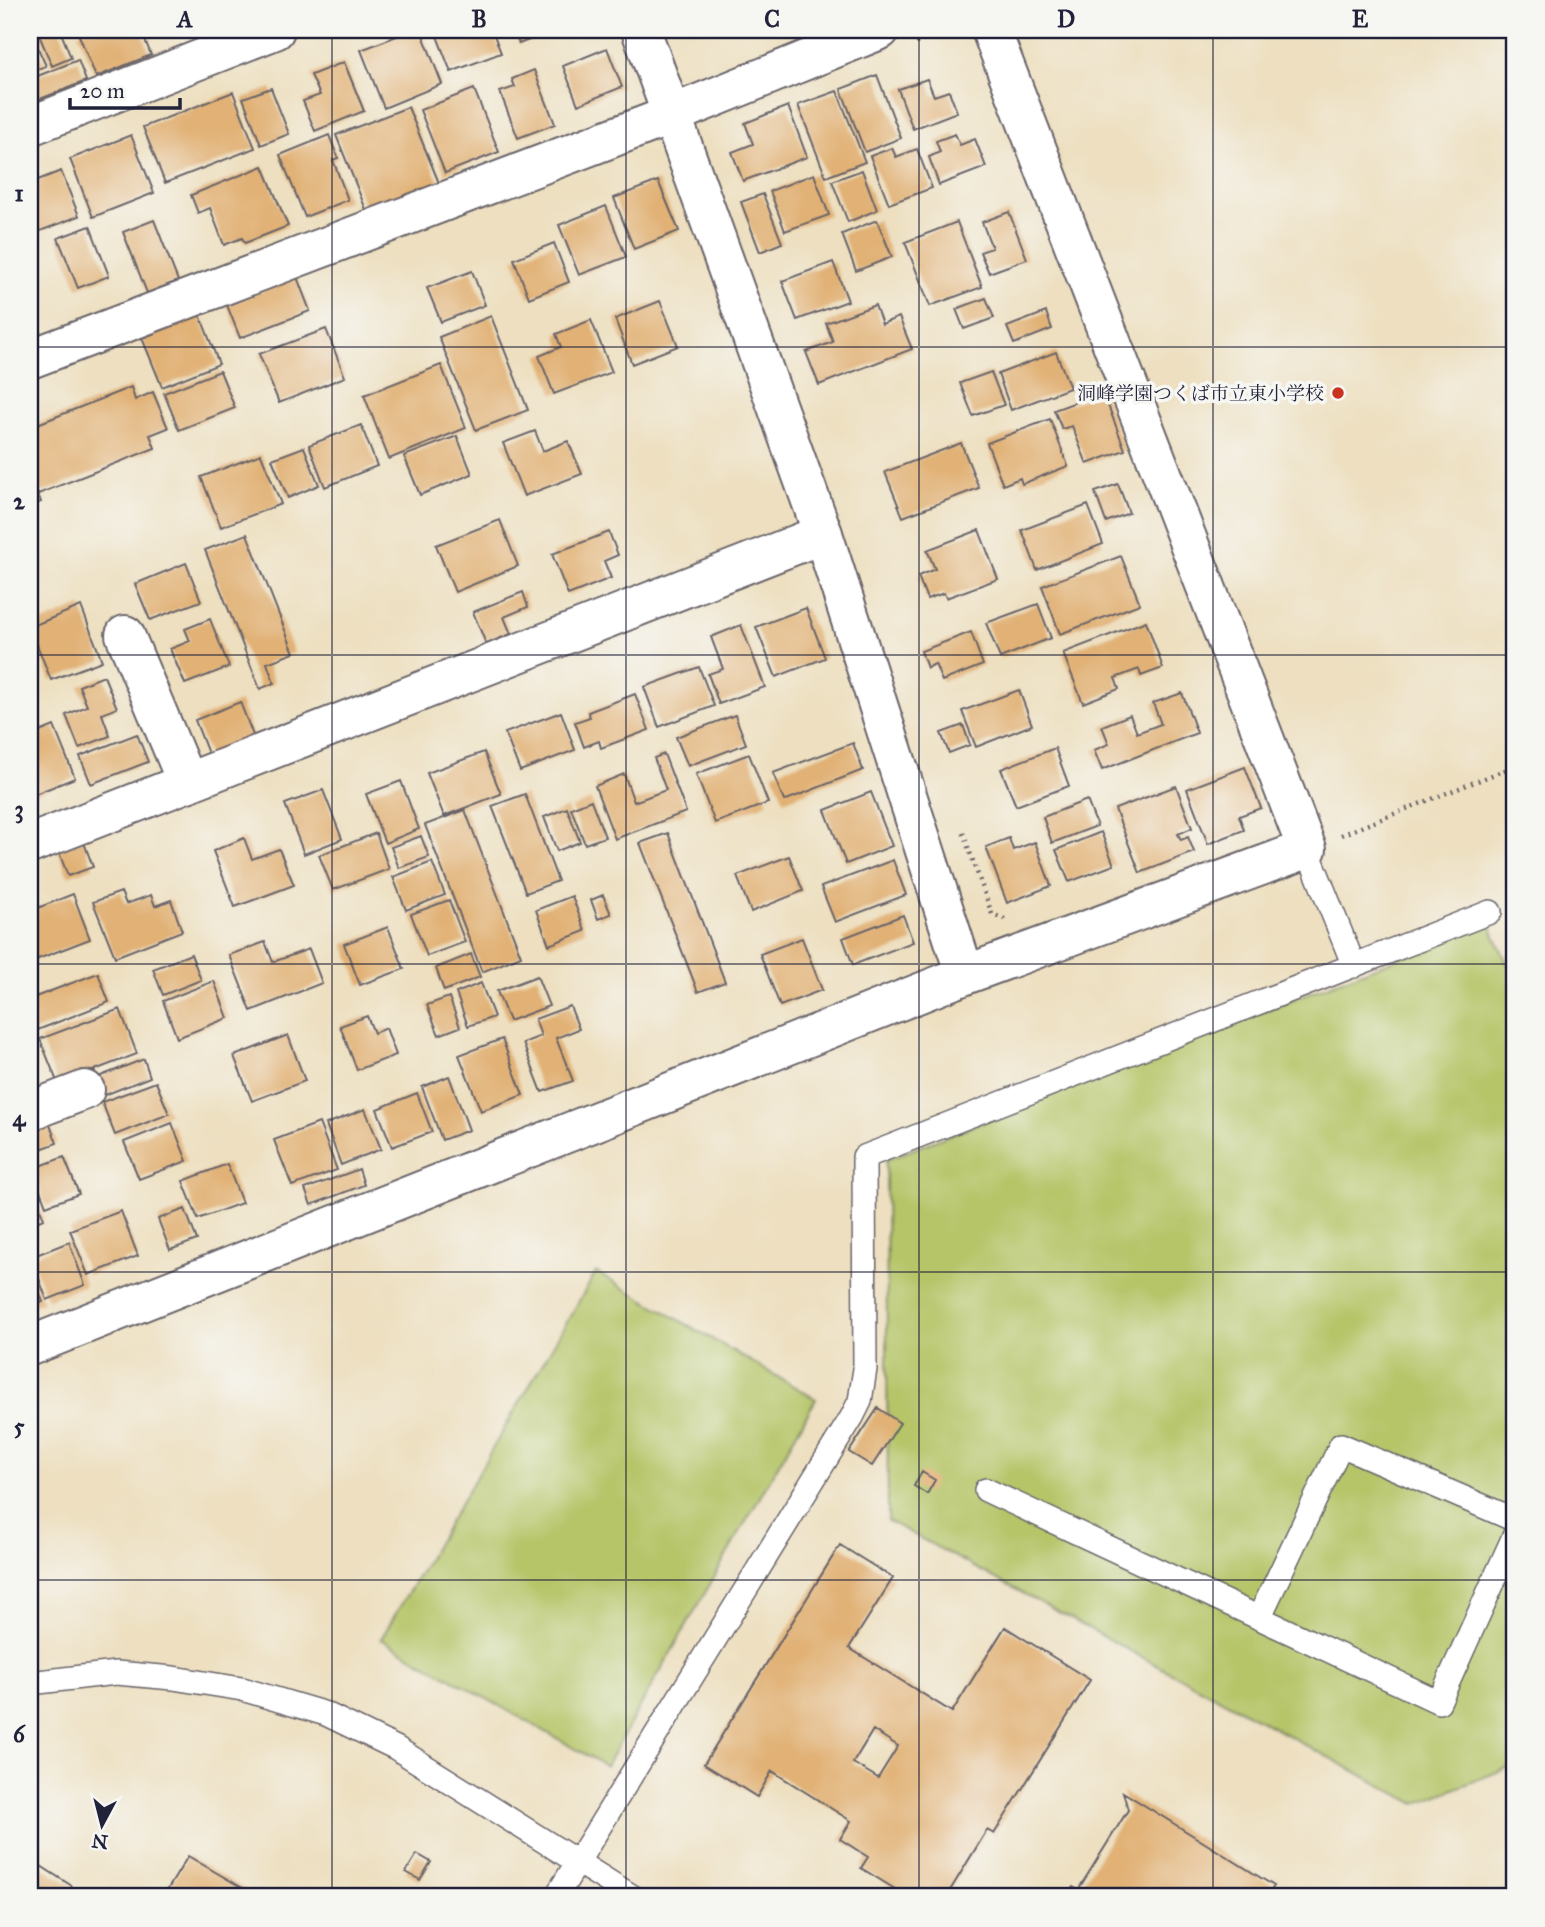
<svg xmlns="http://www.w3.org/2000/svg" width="1545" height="1927" font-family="'IM FELL Great Primer','Noto Serif JP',serif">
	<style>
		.green { fill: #b5c568; stroke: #6c7452; stroke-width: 2 }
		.building { fill: #e1b174; fill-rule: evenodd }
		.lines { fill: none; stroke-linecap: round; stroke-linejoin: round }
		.lane-casing { stroke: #696469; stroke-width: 26 }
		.street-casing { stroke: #696469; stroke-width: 42 }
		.secondary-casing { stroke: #696469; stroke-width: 42 }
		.path { stroke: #696469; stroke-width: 4.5; stroke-dasharray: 2 5; stroke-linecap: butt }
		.lane { stroke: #fff; stroke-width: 23 }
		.street { stroke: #fff; stroke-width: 38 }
		.secondary { stroke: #fff; stroke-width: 38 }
		.grid { fill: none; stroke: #22223b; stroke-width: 2; stroke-opacity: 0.55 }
		.poi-dot { fill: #c8321e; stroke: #f6f6f2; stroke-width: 2.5 }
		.labels { text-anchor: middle; stroke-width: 7; stroke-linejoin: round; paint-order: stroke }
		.poi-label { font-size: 19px; fill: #22223b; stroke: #f6f6f2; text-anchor: end }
		.neatline { fill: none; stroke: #22223b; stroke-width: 2.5 }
		.grid-label { font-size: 23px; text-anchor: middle; font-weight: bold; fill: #22223b }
	</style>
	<rect width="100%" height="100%" fill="#f6f6f2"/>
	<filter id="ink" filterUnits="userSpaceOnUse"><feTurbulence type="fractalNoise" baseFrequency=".0143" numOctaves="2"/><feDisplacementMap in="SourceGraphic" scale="14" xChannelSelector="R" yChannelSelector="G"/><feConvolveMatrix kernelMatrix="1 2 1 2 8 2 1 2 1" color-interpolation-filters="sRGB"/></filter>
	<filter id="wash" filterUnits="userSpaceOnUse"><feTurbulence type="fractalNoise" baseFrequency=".00686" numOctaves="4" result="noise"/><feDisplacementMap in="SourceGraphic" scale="28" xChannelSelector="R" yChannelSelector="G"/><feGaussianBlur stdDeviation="1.57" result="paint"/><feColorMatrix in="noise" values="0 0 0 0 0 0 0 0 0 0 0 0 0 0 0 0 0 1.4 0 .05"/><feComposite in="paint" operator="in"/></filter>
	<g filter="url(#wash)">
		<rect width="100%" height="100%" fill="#eddfbf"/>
		<path class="green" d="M1489,922L1515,981V1765L1416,1804L888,1521L886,1160Z
			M596,1272L816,1399L606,1766L381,1639Z"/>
		<g id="blocks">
			<path class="building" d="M30,30L46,66L30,72Z
				M37,30H60L71,58L52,66Z
				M87,30H141L151,55L96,77L78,33Z
				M412,30H421L442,84L384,108L361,50Z
				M439,30H492L501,53L451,72L435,31Z
				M514,30H549L550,32L519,44Z
				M607,48L622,87L578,105L563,66Z
				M78,60L86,81L35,101L30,88V79Z
				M344,62L364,111L315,131L303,101L320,95L311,75Z
				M534,70L555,124L518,138L500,92L515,87L512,79Z
				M877,75L901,138L865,152L841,89Z
				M927,79L934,96L949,91L957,112L913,129L898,89Z
				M271,88L289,134L261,145L243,98Z
				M474,89L499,152L445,173L420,110Z
				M837,91L865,162L826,177L798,105Z
				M233,92L255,148L165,183L143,127Z
				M788,106L807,157L743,181L732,152L753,144L745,123Z
				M408,107L439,183L367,212L336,135Z
				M955,134L960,145L975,139L986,167L939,185L929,157L940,152L936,141Z
				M131,135L154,193L93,217L70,159Z
				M329,135L338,158L333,160L348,200L305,217L280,155Z
				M892,148L896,157L917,149L932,188L889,204L870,156Z
				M263,166L288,226L245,243L242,238L224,245L210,208L198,213L191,195Z
				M862,170L877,210L848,222L832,181Z
				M61,171L79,216L30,235V183Z
				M814,174L829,215L785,231L770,191Z
				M658,181L679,231L634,249L614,198Z
				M763,194L782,243L760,252L741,202Z
				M606,206L626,257L579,275L559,225Z
				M1009,212L1027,259L989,273L980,252L992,248L982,222Z
				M154,220L178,281L147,293L123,232Z
				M877,220L892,257L856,271L842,234Z
				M957,222L982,287L930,306L905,242Z
				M90,226L109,276L78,288L58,238Z
				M554,243L569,282L529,298L514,259Z
				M833,262L848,301L797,320L782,281Z
				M472,271L485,305L441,322L427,288Z
				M297,277L310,311L240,338L227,305Z
				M986,298L994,318L964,329L956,309Z
				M660,301L678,346L632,364L615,319Z
				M875,305L882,324L899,317L912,349L819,385L806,352L833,342L826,323Z
				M1046,312L1052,329L1014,344L1007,327Z
				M200,315L219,364L162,387L142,338Z
				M491,316L528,410L476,430L439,337Z
				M591,320L612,372L554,394L539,356L561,347L556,334Z
				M326,329L345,377L279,403L259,354Z
				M1056,352L1070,388L1011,410L998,374Z
				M441,365L466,428L389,459L364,395Z
				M220,371L235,408L179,430L164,393Z
				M991,372L1004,405L973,416L960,383Z
				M131,387L135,400L153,392L168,428L150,435L155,448L38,494L41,502L30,507V427Z
				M1103,392L1125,450L1087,464L1072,426L1062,429L1054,410Z
				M1050,419L1068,466L1022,484L1020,478L1003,485L987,443Z
				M361,425L377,466L325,487L309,445Z
				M535,431L543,451L568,441L582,474L524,496L503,443Z
				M457,436L472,474L420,495L404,456Z
				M961,443L979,488L903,517L885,472Z
				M304,447L319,485L288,498L272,459Z
				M261,454L281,504L221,527L201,477Z
				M1118,484L1129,513L1106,522L1095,492Z
				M1088,505L1103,544L1037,570L1022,530Z
				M500,520L518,566L455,592L436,545Z
				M979,530L998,579L946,598L944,593L927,599L918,576L935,569L927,550Z
				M609,532L618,555L604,561L611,578L568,595L552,554Z
				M247,534L294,653L267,663L274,683L260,689L205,550Z
				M1121,556L1140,604L1060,634L1042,586Z
				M186,563L201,601L150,620L135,584Z
				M523,592L528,607L504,617L511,634L486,644L473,612Z
				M1038,604L1051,638L1000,658L986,623Z
				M81,606L102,661L51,680L30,627Z
				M806,608L825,658L776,677L756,627Z
				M210,619L229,667L185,684L170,649L190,641L185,629Z
				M1146,621L1163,668L1141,676L1139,669L1115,678L1119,689L1083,703L1063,653Z
				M741,625L765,687L719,704L708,674L723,669L711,637Z
				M971,632L983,665L942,681L935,664L927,668L921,651Z
				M699,667L714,706L659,727L644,687Z
				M104,676L117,708L102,714L110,736L79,748L66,715L87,706L79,686Z
				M1019,690L1032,725L976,747L962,711Z
				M1182,693L1197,733L1102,770L1094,750L1109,744L1102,726L1130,715L1137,733L1161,724L1153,703Z
				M635,694L649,730L601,748L599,741L584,747L575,722L590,717L588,712Z
				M240,702L254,738L209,756L195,720Z
				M561,712L575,750L520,771L505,733Z
				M735,715L746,744L688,766L676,737Z
				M963,725L970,745L949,753L941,733Z
				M54,726L75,778L30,796V736Z
				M137,734L148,762L91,784L80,756Z
				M853,743L863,770L784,801L773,773Z
				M1055,748L1069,786L1016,806L1001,769Z
				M484,752L501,794L444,816L427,773Z
				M664,754L686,812L615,839L595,786L624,774L634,802L666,790L654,758Z
				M749,754L768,803L715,823L696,774Z
				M1245,767L1261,808L1239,816L1244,830L1208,844L1187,789Z
				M401,781L419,829L385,843L366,794Z
				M1176,786L1192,828L1178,834L1181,840L1188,837L1194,852L1140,873L1115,809Z
				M323,790L342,839L304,854L285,804Z
				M871,792L892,846L846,864L825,810Z
				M525,794L558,881L526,893L492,806Z
				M591,800L605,837L585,844L571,808Z
				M1087,800L1097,826L1052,843L1043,817Z
				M567,808L580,842L557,851L544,817Z
				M465,810L521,956L482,972L425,825Z
				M1101,832L1114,865L1069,882L1056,850Z
				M376,833L389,869L333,890L319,855Z
				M668,833L725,982L698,992L640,843Z
				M421,836L429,857L399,868L391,847Z
				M244,838L252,859L279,849L294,885L235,907L213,851Z
				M1009,838L1013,850L1035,842L1051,886L1007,903L986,847Z
				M83,840L93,867L68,876L58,850Z
				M789,856L803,891L751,912L737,876Z
				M893,860L906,895L835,922L821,887Z
				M432,862L445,895L406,910L393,877Z
				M121,892L126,904L151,895L155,906L171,900L182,931L115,957L93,902Z
				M73,894L90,939L30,962V911Z
				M603,895L611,914L598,919L591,900Z
				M572,896L585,931L549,945L536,910Z
				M449,900L465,942L427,956L411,914Z
				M903,915L913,942L853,965L843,938Z
				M388,927L404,969L360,985L344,944Z
				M802,938L822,990L780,1006L760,954Z
				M265,942L273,962L309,949L322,983L251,1011L229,955Z
				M191,954L201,980L163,995L153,969Z
				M471,954L480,977L444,991L436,968Z
				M98,973L109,1002L30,1033V999Z
				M537,976L549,1006L509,1021L497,991Z
				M214,981L228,1018L177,1038L163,1001Z
				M481,983L494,1017L468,1026L456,993Z
				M449,997L460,1027L439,1035L427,1005Z
				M570,1006L579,1029L556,1038L573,1081L542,1092L523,1043L541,1036L535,1019Z
				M120,1009L137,1054L58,1084L40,1039Z
				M367,1016L374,1033L386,1028L396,1055L357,1070L340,1026Z
				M288,1035L305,1081L252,1101L234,1056Z
				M502,1039L523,1095L481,1111L459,1055Z
				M144,1059L150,1077L105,1095L98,1077Z
				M449,1076L469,1130L442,1140L422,1087Z
				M156,1082L169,1114L115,1135L102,1102Z
				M417,1093L432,1132L392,1147L377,1109Z
				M365,1109L381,1149L341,1165L326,1124Z
				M48,1120L57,1143L33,1152L30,1144V1127Z
				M172,1123L187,1161L139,1179L124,1142Z
				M319,1123L337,1170L292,1186L274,1140Z
				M64,1157L79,1194L46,1206L32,1169Z
				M227,1164L242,1203L198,1219L183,1181Z
				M359,1169L364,1185L311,1205L305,1189Z
				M30,1183L44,1219L30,1224Z
				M185,1209L197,1240L170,1250L158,1219Z
				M121,1211L138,1256L88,1275L70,1230Z
				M69,1242L85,1285L47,1300L31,1257Z
				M30,1269L43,1302L30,1307Z
				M878,1408L900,1423L872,1466L849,1452Z
				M922,1472L935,1480L927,1494L914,1486Z
				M840,1545L893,1578L849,1648L952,1712L1005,1627L1090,1680L994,1834L987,1830L946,1897H908L861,1868L868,1857L840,1839L851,1821L772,1771L757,1797L704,1764ZM873,1730L898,1746L878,1778L853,1763Z
				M1123,1792L1274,1886L1267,1897H1066L1073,1887L1078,1890L1128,1810Z
				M417,1854L431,1862L420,1880L406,1872Z
				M188,1856L258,1897H163Z
				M30,1859L72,1886L65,1897H30Z"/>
		</g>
	</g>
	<g filter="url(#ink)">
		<use href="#blocks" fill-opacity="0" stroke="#696469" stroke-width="2"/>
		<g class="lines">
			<defs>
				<path id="lane" d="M1307,849L1354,966
					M986,1490L1439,1702L1515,1534
					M1259,1618L1341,1445L1515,1520
					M30,1683L116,1673L173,1678L242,1689L326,1714L396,1748L633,1897
					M556,1897L852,1417L860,1401L865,1369L864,1157L1490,912"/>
				<path id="street" d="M30,126L275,30
					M125,635L187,783
					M30,844L823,534
					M965,975L1307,849L991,30
					M30,1111L85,1090"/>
				<path id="secondary" d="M30,359L656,121L880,30
					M30,1346L965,975L823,534L641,30"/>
			</defs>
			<use href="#lane" class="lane-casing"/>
			<use href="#street" class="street-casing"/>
			<use href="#secondary" class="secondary-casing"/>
			<path class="path" d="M916,43L948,30
				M963,833L992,914L1005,919
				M1341,835L1515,766"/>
			<use href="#lane" class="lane"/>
			<use href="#street" class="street"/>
			<use href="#secondary" class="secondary"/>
		</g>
	</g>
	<path class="grid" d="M332,30V1897M626,30V1897M919,30V1897M1213,30V1897M30,347H1515M30,655H1515M30,964H1515M30,1272H1515M30,1580H1515"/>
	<circle class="poi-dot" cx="1338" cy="393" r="7"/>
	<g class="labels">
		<g class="poi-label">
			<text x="1324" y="400">洞峰学園つくば市立東小学校</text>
		</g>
	</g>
	<rect width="1545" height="1927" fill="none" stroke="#f6f6f2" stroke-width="77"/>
	<g transform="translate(102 1825) rotate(187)" stroke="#f6f6f2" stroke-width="5" paint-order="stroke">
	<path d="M0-5L12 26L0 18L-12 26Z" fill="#22223b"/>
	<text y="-10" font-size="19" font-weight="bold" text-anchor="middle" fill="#22223b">N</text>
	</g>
	<path d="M70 98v10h110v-10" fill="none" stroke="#22223b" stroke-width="3.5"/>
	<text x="80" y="98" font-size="21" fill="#22223b" stroke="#f6f6f2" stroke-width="5" paint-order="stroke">20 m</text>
	<rect x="38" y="38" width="1468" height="1850" class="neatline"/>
	<g class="grid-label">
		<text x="185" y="27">A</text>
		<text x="479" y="27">B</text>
		<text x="772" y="27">C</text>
		<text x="1066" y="27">D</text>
		<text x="1360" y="27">E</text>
		<text x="19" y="201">1</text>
		<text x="19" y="509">2</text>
		<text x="19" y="817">3</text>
		<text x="19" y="1126">4</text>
		<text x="19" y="1434">5</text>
		<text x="19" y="1742">6</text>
	</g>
</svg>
